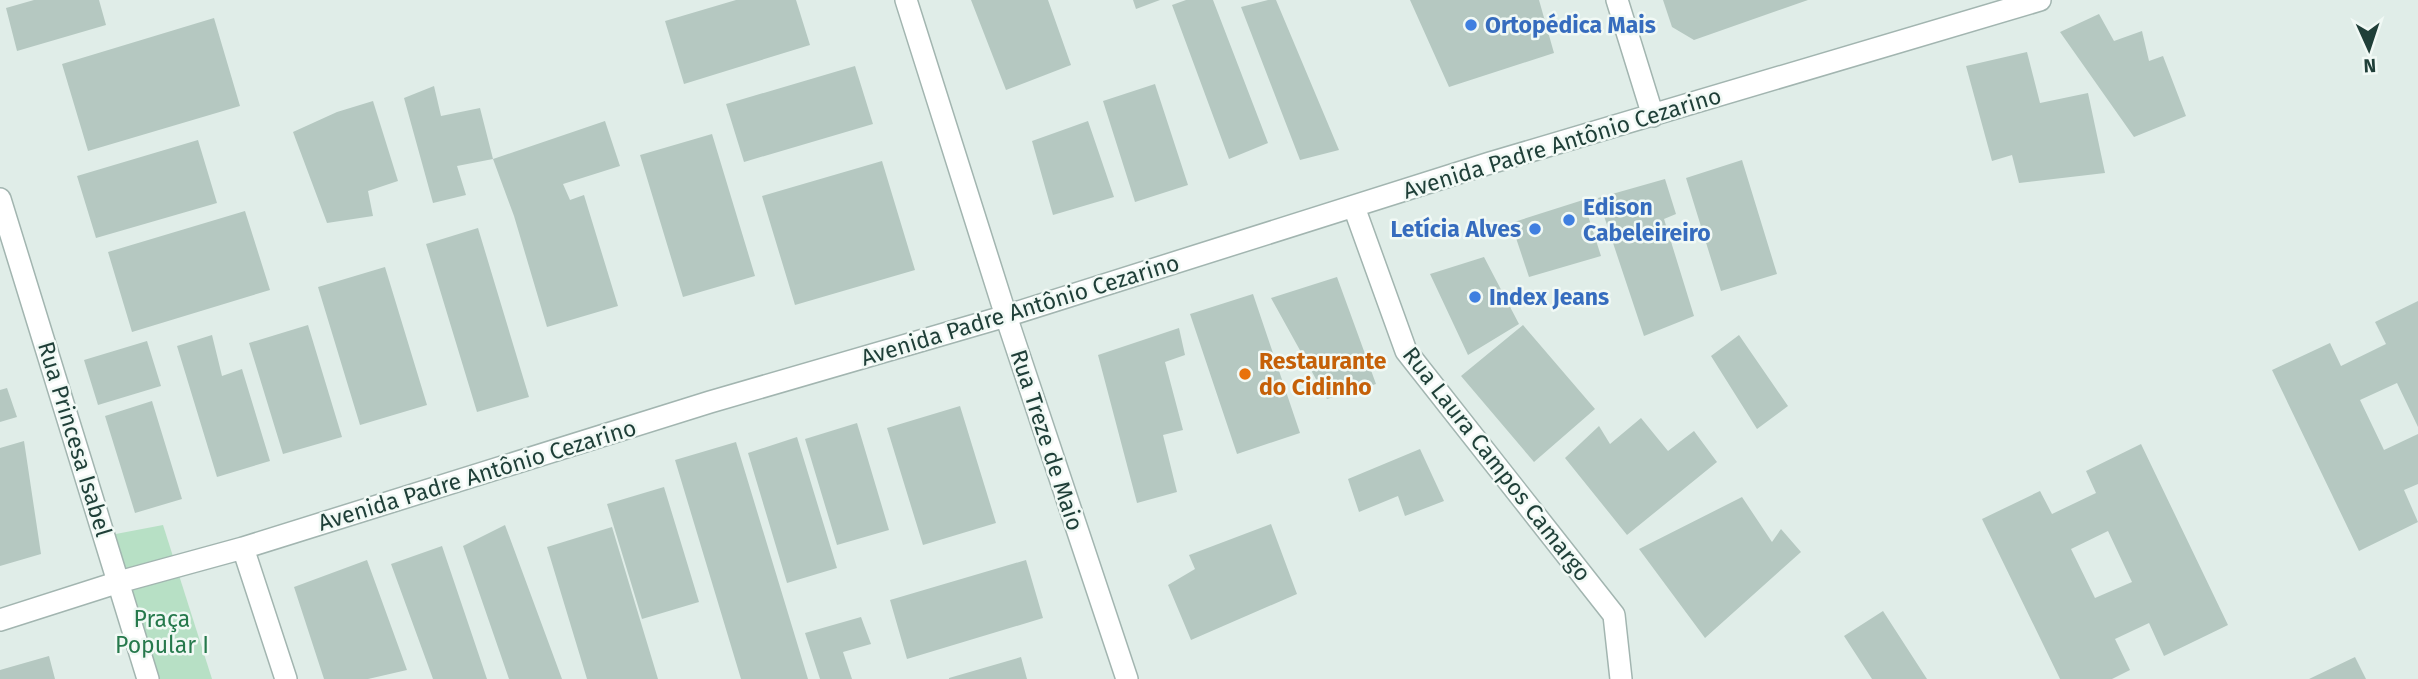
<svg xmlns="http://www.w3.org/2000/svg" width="2418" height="679" font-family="'Fira Sans',sans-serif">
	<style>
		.green { fill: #b7e0c5 }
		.building { fill: #b5c8c1; fill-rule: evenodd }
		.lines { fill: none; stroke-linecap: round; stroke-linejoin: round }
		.minor-casing { stroke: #a2b5b0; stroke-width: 24 }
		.minor { stroke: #fff; stroke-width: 21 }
		.shop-dot { fill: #3f7fe0; stroke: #f1f9f5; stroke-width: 2.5 }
		.food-dot { fill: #e8710a; stroke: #f1f9f5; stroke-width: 2.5 }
		.labels { text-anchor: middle; stroke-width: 5; stroke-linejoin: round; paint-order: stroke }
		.shop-label { font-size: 23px; font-weight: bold; fill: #366cbe; stroke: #f1f9f5; text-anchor: start }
		.street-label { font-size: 23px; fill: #1f3f38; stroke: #f1f9f5 }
		.food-label { font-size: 23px; font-weight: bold; fill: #c56008; stroke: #f1f9f5; text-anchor: start }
		.park-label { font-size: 23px; fill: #26794c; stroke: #f1f9f5 }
	</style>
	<rect width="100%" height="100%" fill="#e0ede8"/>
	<path class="green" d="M163,525L212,679H140L100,537Z"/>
	<path class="building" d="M34,0H99L106,25L17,51L6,8Z
		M736,0H796L810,45L684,84L665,21Z
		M971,0H1048L1071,65L1006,90Z
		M1133,0H1160L1136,9Z
		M1186,0H1213L1268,143L1229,159L1172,5Z
		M1268,0H1276L1339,150L1300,160L1241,7Z
		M1410,0H1539L1554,53L1449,87Z
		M1663,0H1808L1694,40L1672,27Z
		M2099,14L2114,41L2142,31L2149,61L2163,56L2186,116L2134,137L2060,32Z
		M214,18L240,106L88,151L62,64Z
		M2027,52L2040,103L2088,93L2105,173L2019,183L2012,155L1992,161L1966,66Z
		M855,66L873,124L744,162L726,104Z
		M1155,84L1188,185L1135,202L1103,101Z
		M434,86L441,116L480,108L493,159L457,166L466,195L433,203L404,98Z
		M373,101L398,181L368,191L373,216L327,223L293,132L337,112Z
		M605,121L620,166L563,184L570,200L584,195L618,306L547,327L514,216L493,159Z
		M1088,121L1114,197L1053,215L1032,141Z
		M712,134L755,276L683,297L640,155Z
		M198,140L217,203L96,238L77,176Z
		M1742,160L1777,274L1721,291L1686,178Z
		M882,161L915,270L795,305L762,196Z
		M1665,179L1676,214L1664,219L1694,316L1644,336L1598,198Z
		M1583,200L1601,256L1529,277L1511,223Z
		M245,211L270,290L132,332L108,252Z
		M478,228L529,397L477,412L426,244Z
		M1484,257L1519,324L1468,355L1430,274Z
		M385,267L427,405L360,425L318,287Z
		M1337,277L1376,384L1327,399L1271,298Z
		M1253,294L1300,433L1237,454L1190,314Z
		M2418,301V427L2397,383L2360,400L2384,450L2418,434V484L2404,490L2418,522L2359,551L2272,370L2330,343L2341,366L2386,344L2375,322Z
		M308,325L342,437L283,454L249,343Z
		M1523,325L1595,409L1534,462L1461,376Z
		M1179,328L1185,355L1165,362L1183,430L1163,435L1177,492L1137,503L1098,355Z
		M212,335L222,376L242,369L270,461L217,477L177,346Z
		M1739,335L1788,406L1757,429L1711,356Z
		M147,341L161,386L98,405L84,360Z
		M7,388L17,417L0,422V390Z
		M152,401L182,499L135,513L105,416Z
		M960,406L996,523L923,545L887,428Z
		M1641,418L1668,451L1694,431L1717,462L1627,535L1565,458L1599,426L1610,444Z
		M857,423L889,530L837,545L805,439Z
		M797,437L837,568L787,583L748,453Z
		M24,441L41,554L0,566V448Z
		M736,442L808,679H741L675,460Z
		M2141,444L2228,625L2164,656L2149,623L2115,639L2130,670L2112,679H2060L1982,519L2040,491L2052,514L2096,493L2086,471ZM2108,531L2132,582L2095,598L2071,549Z
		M1420,449L1444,501L1405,516L1398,496L1359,512L1348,479Z
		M664,487L699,602L642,619L607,504Z
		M1742,497L1772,542L1781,529L1801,552L1705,638L1639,549Z
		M1271,524L1297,594L1191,640L1168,585L1195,569L1189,555Z
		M505,525L562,679H509L463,546Z
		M612,527L658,679H587L547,547Z
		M442,546L487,679H433L391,564Z
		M367,560L407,670L368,679H324L294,587Z
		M1026,560L1043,618L907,659L890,600Z
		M1883,611L1927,679H1872L1844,636Z
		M861,617L871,644L843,652L852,679H820L805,633Z
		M49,656L55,679H0V670Z
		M1021,657L1027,679H949V678Z
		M2355,657L2366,679H2309Z"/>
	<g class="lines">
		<defs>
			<path id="minor" d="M906,0L1006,316L1127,679
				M1617,0L1653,116
				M0,199L148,679
				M1354,207L1406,351L1614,615L1621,679
				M243,548L286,679
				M0,620L119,582L243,548L710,402L1006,316L1490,163L2040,0"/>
		</defs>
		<use href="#minor" class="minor-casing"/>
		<use href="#minor" class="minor"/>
	</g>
	<g class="shop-dot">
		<circle cx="1471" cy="25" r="7"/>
		<circle cx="1569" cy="220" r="7"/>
		<circle cx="1535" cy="229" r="7"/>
		<circle cx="1475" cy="297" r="7"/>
	</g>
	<circle class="food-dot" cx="1245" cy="374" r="7"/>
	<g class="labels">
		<g class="shop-label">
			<text x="1485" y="33">Ortopédica Mais</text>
			<text x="1583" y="215">Edison<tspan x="1583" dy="26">Cabeleireiro</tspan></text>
			<text x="1521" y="237" text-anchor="end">Letícia Alves</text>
			<text x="1489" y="305">Index Jeans</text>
		</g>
		<g class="street-label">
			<text transform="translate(1562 143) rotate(-17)" y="8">Avenida Padre Antônio Cezarino</text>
			<text transform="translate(1020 310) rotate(-17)" y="8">Avenida Padre Antônio Cezarino</text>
			<text transform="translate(75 439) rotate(73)" y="8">Rua Princesa Isabel</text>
			<text transform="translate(1047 440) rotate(72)" y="8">Rua Treze de Maio</text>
			<text transform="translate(1497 464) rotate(52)" y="8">Rua Laura Campos Camargo</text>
			<text transform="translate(477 475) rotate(-17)" y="8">Avenida Padre Antônio Cezarino</text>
		</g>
		<g class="food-label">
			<text x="1259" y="369">Restaurante<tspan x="1259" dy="26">do Cidinho</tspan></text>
		</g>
		<g class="park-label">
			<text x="162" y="627">Praça<tspan x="162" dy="26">Popular I</tspan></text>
		</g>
	</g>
	<g transform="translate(2369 49) rotate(177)" stroke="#f1f9f5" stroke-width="5" paint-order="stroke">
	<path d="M0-5L12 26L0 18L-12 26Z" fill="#1f3f38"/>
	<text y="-10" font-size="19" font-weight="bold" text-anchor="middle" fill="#1f3f38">N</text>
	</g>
</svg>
